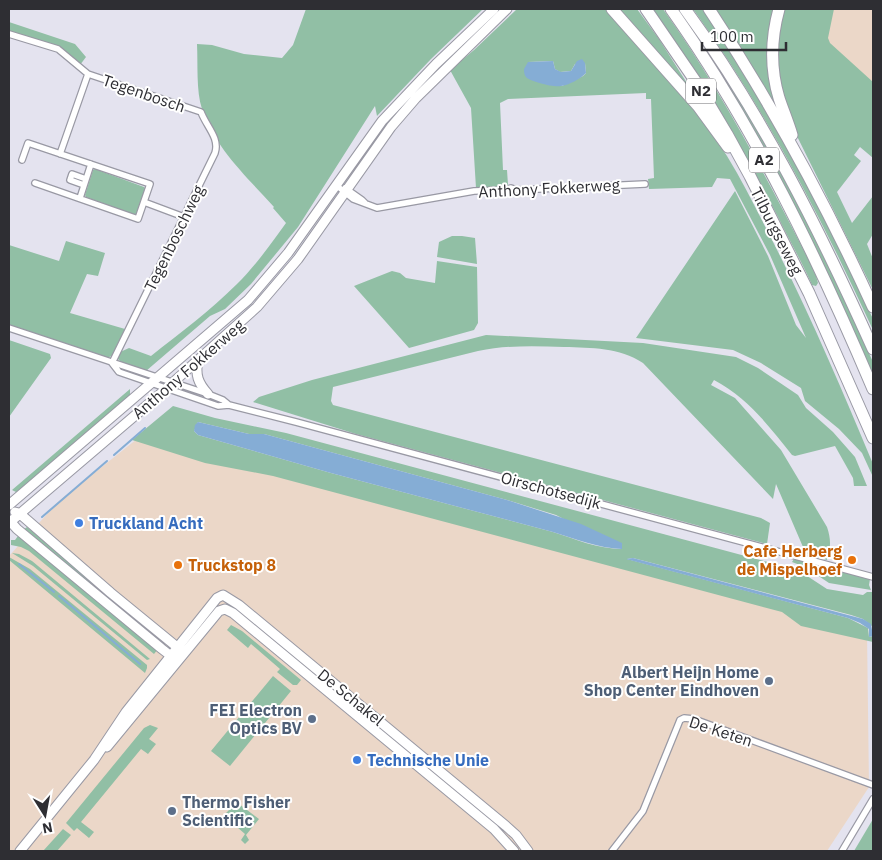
<svg xmlns="http://www.w3.org/2000/svg" width="882" height="860" font-family="'IBM Plex Sans',sans-serif">
	<style>
		.industrial { fill: #ebd7c8 }
		.green { fill: #91bfa5; fill-rule: evenodd }
		.water { fill: #85add5 }
		.lines { fill: none; stroke-linecap: round; stroke-linejoin: round }
		.stream { stroke: #85add5; stroke-width: 2 }
		.street-casing { stroke: #9999a4; stroke-width: 8 }
		.secondary-casing { stroke: #9999a4; stroke-width: 11 }
		.highway-casing { stroke: #9999a4; stroke-width: 13 }
		.street { stroke: #fff; stroke-width: 5.5 }
		.secondary { stroke: #fff; stroke-width: 9 }
		.highway { stroke: #fff; stroke-width: 11 }
		.shop-dot { fill: #3f7fe0; stroke: #fff; stroke-width: 2 }
		.food-dot { fill: #e8710a; stroke: #fff; stroke-width: 2 }
		.service-dot { fill: #5c6f8a; stroke: #fff; stroke-width: 2 }
		.labels { text-anchor: middle; stroke-width: 4; stroke-linejoin: round; paint-order: stroke }
		.shield { fill: #fff; stroke: #6d6d70; stroke-width: 1 }
		.shield-label { font-size: 15px; font-weight: bold; fill: #2e2e33 }
		.street-label { font-size: 16px; fill: #2e2e33; stroke: #fff }
		.shop-label { font-size: 16px; font-weight: bold; fill: #366cbe; stroke: #fff; text-anchor: start }
		.food-label { font-size: 16px; font-weight: bold; fill: #c56008; stroke: #fff; text-anchor: end }
		.service-label { font-size: 16px; font-weight: bold; fill: #4e5e75; stroke: #fff; text-anchor: end }
	</style>
	<rect width="100%" height="100%" fill="#e4e3ef"/>
	<path class="industrial" d="M832,9H873V85L826,43Z
		M137,439L867,632L869,787L827,851H9V556L59,501Z"/>
	<path class="green" d="M306,9H483L431,59L377,116L375,106L298,227L251,284L225,309L210,316L146,371L122,363L118,359V353L129,348L151,356C180,333 211,310 237,284C256,265 271,244 286,223L273,208L274,207C247,177 215,148 202,109C196,91 198,63 197,44L212,45L244,54L282,58L293,45Z
		M517,9H609C651,55 693,103 727,156C743,182 756,209 770,236C808,310 841,387 873,464V477L862,453L839,429L805,401L801,388L761,363L733,350L636,338L735,191L768,256L796,325L806,338L770,255L730,179L717,178L712,187L649,189L648,179L654,178L651,99H646V93L508,99L500,103L503,170H507L508,185L507,186L476,188L471,108L450,70L474,50ZM553,61L555,69L560,72L571,71L575,64L585,63L586,73L583,76L562,86L528,62Z
		M618,9H637L659,39L706,113Z
		M652,9H663C722,91 769,182 815,272L818,283L816,286L812,285C802,262 789,240 778,217C741,145 700,75 652,9Z
		M675,9H681C705,46 730,82 752,121C797,199 836,281 873,362V374L832,283Z
		M693,9H704C769,107 824,212 873,319V330C822,219 765,109 693,9Z
		M714,9H777L771,37L789,129Z
		M781,9H834L828,38L830,43L873,82V158L860,147L854,155L861,161L837,192L852,223L873,196V234L867,244L873,259V290L789,120L775,67Z
		M9,22L75,44L86,57L80,65L58,47L9,31Z
		M95,169L144,187L146,189L137,214L135,215L86,197L85,195L93,170Z
		M452,236H462L475,238L477,264L437,257L439,242Z
		M66,241L105,253L98,276L87,274L70,313L125,329L114,355L107,358L9,326V245L59,261Z
		M437,261L477,267L478,323L474,330L409,348L354,286L392,271L400,273L406,278L435,283Z
		M486,335L643,343L736,357L758,368L798,395L806,408L833,432L855,457L867,486H854L853,478L835,446L795,456L792,455C768,425 748,398 714,380L711,385L735,398L781,450L827,527C831,539 831,547 827,560L806,554L776,484L773,499L643,363C619,347 592,348 564,347C535,346 507,345 478,351L333,387L331,401L333,405L761,518L770,523L767,544L356,434L253,402L259,397L312,380Z
		M9,340L50,354L51,358L9,417Z
		M130,389V396L18,493L12,490Z
		M173,406L215,418L286,433L794,569L801,572L827,589L863,595L867,592H873V635V627L863,619L851,615L633,558L627,559L848,618L868,628L869,637L873,636V642L801,626L782,612L273,476L205,463L132,440ZM198,422L249,434H264L507,500L556,515L622,549C598,549 575,539 553,532L331,473L198,435L194,431Z
		M27,527L164,640L165,641L162,645L23,530Z
		M18,536L35,547L158,649L154,654L29,551L21,547L11,545V540H15Z
		M12,553L19,554L32,561L150,659L147,660L33,566Z
		M9,557L30,569L147,665V668L145,673L9,560Z
		M794,559L870,579L869,585L871,590L829,583L805,567L792,562Z
		M231,625L242,631L301,680L297,685H293L277,672L280,669L251,644L248,648L227,630Z
		M273,676L291,691L230,766L211,751Z
		M150,725L158,728L149,739L156,744L148,754L141,749L81,822L94,832L89,838L77,828L74,831L66,823L144,728Z
		M236,803L239,804L259,819L246,835L249,840L245,844L241,840L245,834L230,821L225,826L221,823L227,816L225,814Z
		M873,819V851H854Z
		M63,829L71,835L57,851H43Z"/>
	<path class="water" d="M582,59L585,63L586,73C580,79 569,85 561,86C555,88 529,81 526,77C524,75 524,71 524,69L528,62L553,61L555,69L561,72L571,71L577,61Z
		M198,422L249,434H264L507,500L581,524L622,543V549C598,548 576,539 553,532L331,473L198,435L194,431L195,425Z
		M633,558L863,619L871,624L873,636L869,637V629L860,623L848,618L626,559Z"/>
	<g class="lines">
		<path class="stream" d="M114,455L145,428
			M42,517L107,461
			M19,564L54,592
			M59,596L140,664"/>
		<defs>
			<path id="street" d="M9,34L58,49L88,74
				M60,154L88,74L201,112C206,126 220,138 215,153L112,363
				M22,160L28,143L150,184L138,219L35,183
				M84,185L70,180L72,174L86,179
				M336,185L353,199L377,208L474,191L504,190L511,188L517,190L645,184
				M345,188L362,200L365,203
				M80,198L91,164
				M144,202L184,217
				M9,328L208,394L223,400L229,405
				M112,363L119,372L218,406L229,405L296,422L873,577
				M612,851L643,811L678,725L680,720L684,718L694,719L873,785
				M842,851L873,799"/>
			<path id="secondary" d="M198,360C195,375 198,383 208,394
				M9,505L248,300L288,253L382,121L436,64L494,9
				M15,512L19,513L111,593L177,647L180,652
				M9,520L17,529L162,649L171,656H176
				M9,523L159,395L257,307L298,259L391,127L416,98L507,9
				M107,747L219,611L225,609L233,613L494,829L514,851
				M20,851L94,760L126,712L217,598L223,595L239,605L506,826L516,835L528,851"/>
			<path id="highway" d="M612,9L698,106L728,147
				M646,9L696,82L727,134L750,176L809,293L873,438
				M671,9C754,126 817,257 873,389
				M685,9C762,114 820,231 873,349
				M709,9C772,104 826,204 873,307
				M779,9C771,38 770,68 779,98C783,110 788,122 792,135"/>
		</defs>
		<use href="#street" class="street-casing"/>
		<use href="#secondary" class="secondary-casing"/>
		<use href="#highway" class="highway-casing"/>
		<use href="#street" class="street"/>
		<use href="#secondary" class="secondary"/>
		<use href="#highway" class="highway"/>
	</g>
	<g class="shop-dot">
		<circle cx="79" cy="523" r="5"/>
		<circle cx="357" cy="760" r="5"/>
	</g>
	<g class="food-dot">
		<circle cx="852" cy="560" r="5"/>
		<circle cx="178" cy="565" r="5"/>
	</g>
	<g class="service-dot">
		<circle cx="769" cy="681" r="5"/>
		<circle cx="312" cy="719" r="5"/>
		<circle cx="172" cy="811" r="5"/>
	</g>
	<g class="labels">
		<g class="shield">
			<rect x="686" y="78.5" width="30" height="25" rx="4"/>
			<rect x="749" y="147.5" width="30" height="25" rx="4"/>
		</g>
		<g class="shield-label">
			<text x="701" y="96">N2</text>
			<text x="764" y="165">A2</text>
		</g>
		<g class="street-label">
			<text transform="translate(144 93) rotate(19)" y="6">Tegenbosch</text>
			<text transform="translate(549 188) rotate(-3)" y="6">Anthony Fokkerweg</text>
			<text transform="translate(777 231) rotate(63)" y="6">Tilburgseweg</text>
			<text transform="translate(174 238) rotate(-64)" y="6">Tegenboschweg</text>
			<text transform="translate(188 369) rotate(-41)" y="6">Anthony Fokkerweg</text>
			<text transform="translate(551 490) rotate(15)" y="6">Oirschotsedijk</text>
			<text transform="translate(351 697) rotate(39)" y="6">De Schakel</text>
			<text transform="translate(721 731) rotate(18)" y="6">De Keten</text>
		</g>
		<g class="shop-label">
			<text x="89" y="529">Truckland Acht</text>
			<text x="367" y="766">Technische Unie</text>
		</g>
		<g class="food-label">
			<text x="842" y="557">Cafe Herberg<tspan x="842" dy="18">de Mispelhoef</tspan></text>
			<text x="188" y="571" text-anchor="start">Truckstop 8</text>
		</g>
		<g class="service-label">
			<text x="759" y="678">Albert Heijn Home<tspan x="759" dy="18">Shop Center Eindhoven</tspan></text>
			<text x="302" y="716">FEI Electron<tspan x="302" dy="18">Optics BV</tspan></text>
			<text x="182" y="808" text-anchor="start">Thermo Fisher<tspan x="182" dy="18">Scientific</tspan></text>
		</g>
	</g>
	<rect width="882" height="860" fill="none" stroke="#2e2e33" stroke-width="20"/>
	<g transform="translate(45 815) rotate(169)" stroke="#ffffff" stroke-width="4" paint-order="stroke">
	<path d="M0-4L9 19L0 12L-9 19Z" fill="#2e2e33"/>
	<text y="-8" font-size="14" font-weight="bold" text-anchor="middle" fill="#2e2e33">N</text>
	</g>
	<path d="M702 42v8h84v-8" fill="none" stroke="#2e2e33" stroke-width="2.5"/>
	<text x="710" y="42" font-size="15" fill="#2e2e33" stroke="#ffffff" stroke-width="4" paint-order="stroke">100 m</text>
</svg>
